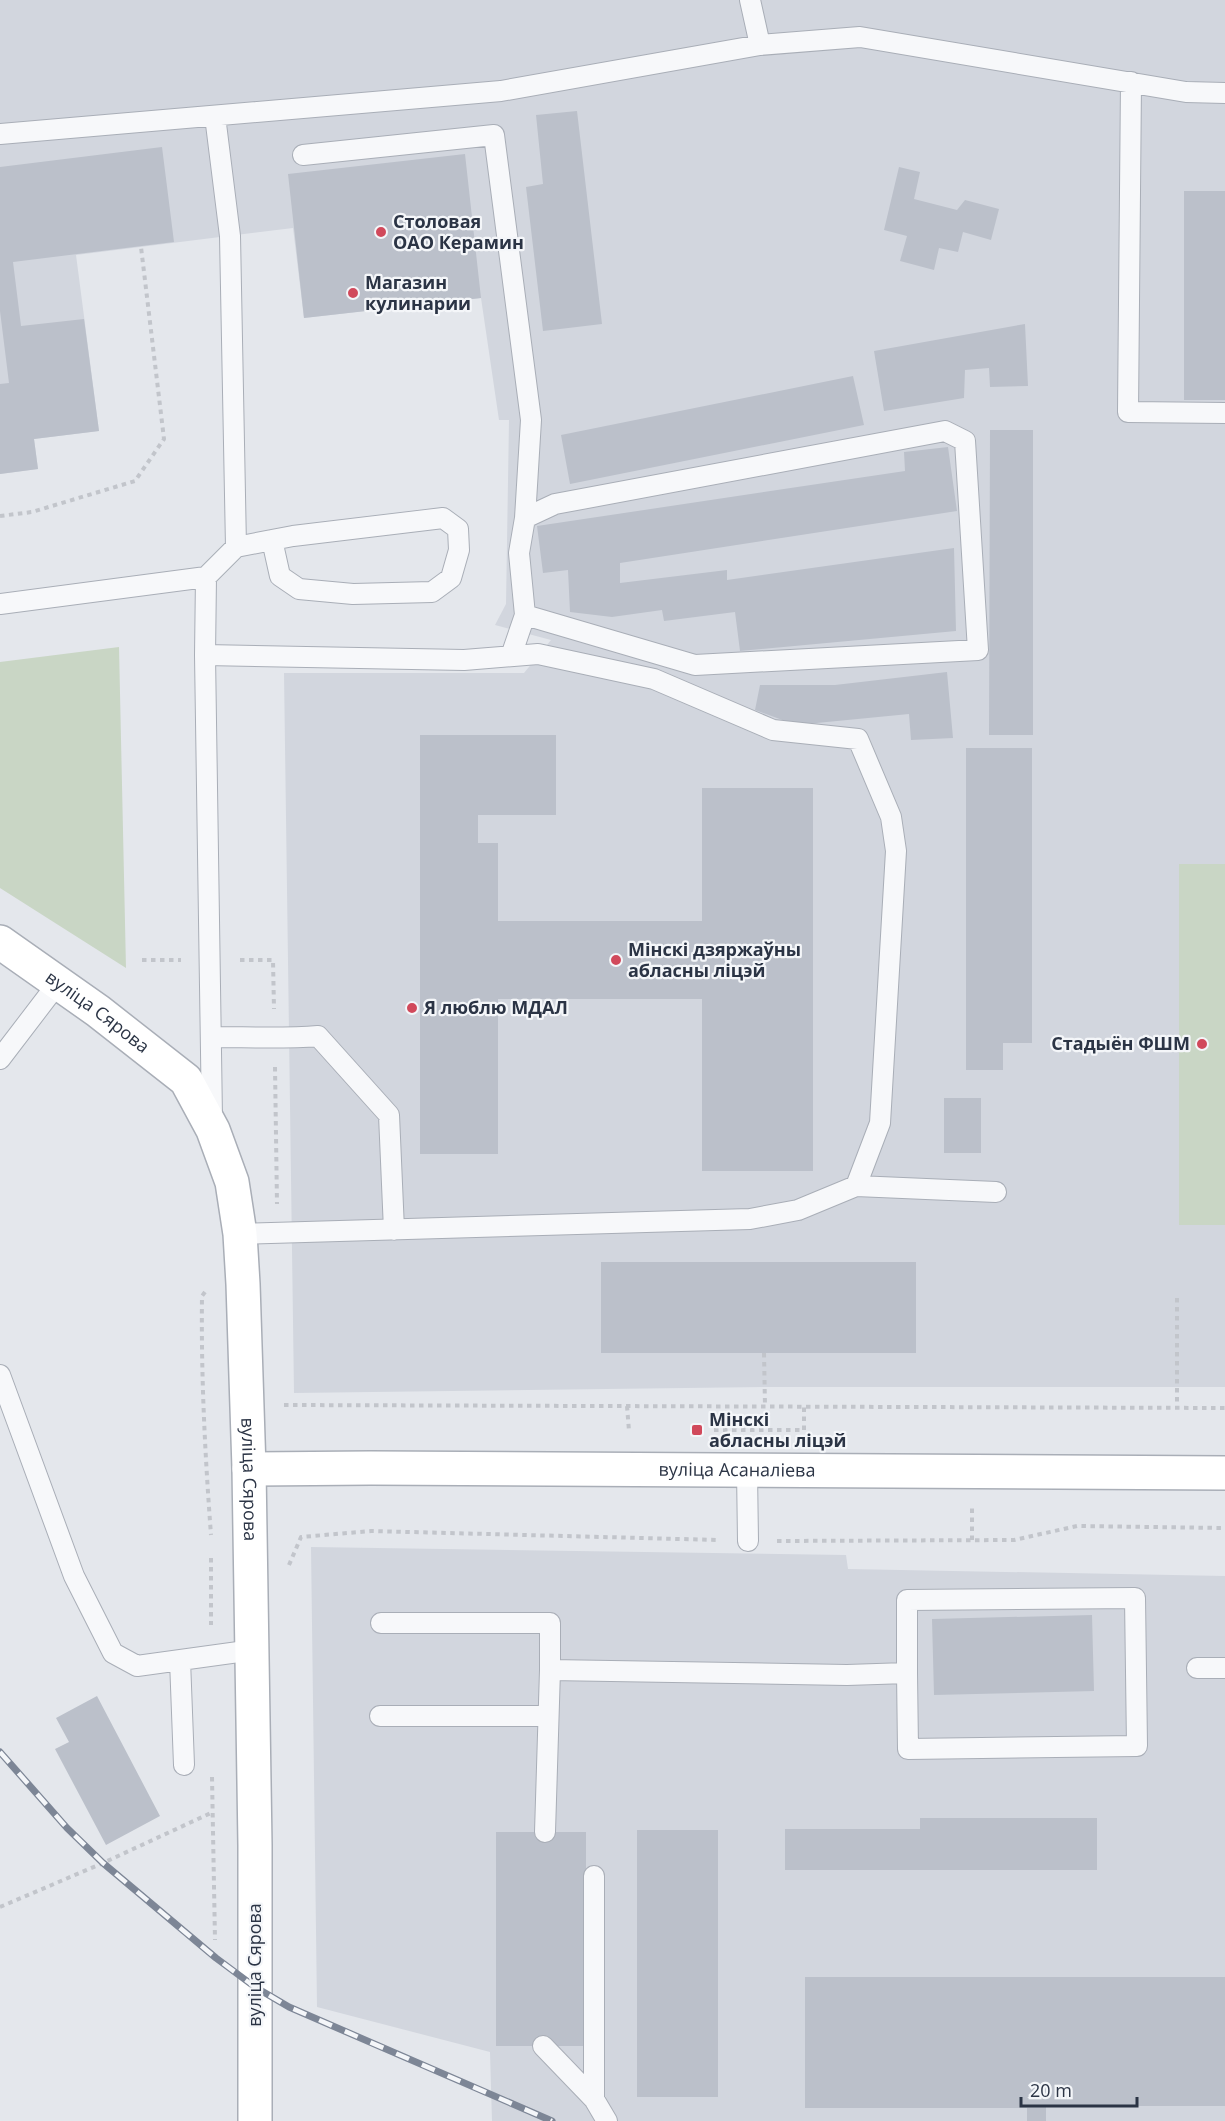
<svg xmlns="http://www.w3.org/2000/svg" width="1225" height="2121" font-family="'Open Sans',sans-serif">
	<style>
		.built { fill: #d2d6de }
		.green { fill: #c9d6c5 }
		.building { fill: #bbc0ca }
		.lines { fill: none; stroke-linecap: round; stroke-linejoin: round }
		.lane-casing { stroke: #a9aeb7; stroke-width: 22 }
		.secondary-casing { stroke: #a9aeb7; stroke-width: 36 }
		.path { stroke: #c2c5cb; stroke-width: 4; stroke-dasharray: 4.5 4.5; stroke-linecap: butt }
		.lane { stroke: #f7f8fa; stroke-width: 20 }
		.secondary { stroke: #fff; stroke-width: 33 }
		.rail-casing { stroke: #7d8696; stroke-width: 7 }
		.rail { stroke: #f4f6f9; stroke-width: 4.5; stroke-dasharray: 14; stroke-linecap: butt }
		.poi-dot { fill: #d1495b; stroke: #f4f6f9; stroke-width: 2 }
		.labels { text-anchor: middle; stroke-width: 4.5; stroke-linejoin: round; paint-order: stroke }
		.poi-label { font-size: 18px; font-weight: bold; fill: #2b3445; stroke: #f4f6f9; text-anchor: start }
		.street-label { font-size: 18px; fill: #2b3445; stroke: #f4f6f9 }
	</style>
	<rect width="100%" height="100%" fill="#e4e7ec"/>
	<path class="built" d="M0,0H1225V1387H765L294,1393L284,673H524L551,640L495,625L506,604L509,420H499L481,298L304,318L293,228L76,255L99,431L34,439L38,469L0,474Z
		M311,1547L846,1555L848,1569L1225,1576V2121H492L490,2052L317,2007Z"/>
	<path class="green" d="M119,647L126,968L0,888V662Z
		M1179,864H1225V1225H1179Z"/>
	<path class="building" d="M577,111L602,324L543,331L526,187L543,184L536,115Z
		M162,147L174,242L13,262L21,326L84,319L99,431L34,439L38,469L0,474V384L9,383L0,311V167Z
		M465,154L481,298L304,318L288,174Z
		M899,167L920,172L914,199L957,210L965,200L999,209L991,240L963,232L958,252L939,248L934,270L900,261L907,236L884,230Z
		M1184,191H1225V400H1184Z
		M1025,324L1028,386L990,387L989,368L965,370L964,398L884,411L874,351Z
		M853,376L864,425L570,484L561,435Z
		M990,430H1033V735H989Z
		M948,447L957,511L620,563V583L727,570V580L954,548L956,631L740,651L735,612L664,621L662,610L612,617L570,612L568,570L543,573L537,526L905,471L904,452Z
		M947,672L953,738L911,740L909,714L796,725L755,710L760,685H835Z
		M420,735H556V815H478V843H498V921H702V788H813V1171H702V999H498V1154H420Z
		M966,748H1032V1043H1003V1070H966Z
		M944,1098H981V1153H944Z
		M601,1262H916V1353H601Z
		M1092,1615L1094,1691L934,1695L932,1619Z
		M97,1696L160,1816L106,1845L55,1749L69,1742L56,1718Z
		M920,1818H1097V1870H785V1829H920Z
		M637,1830H718V2097H637Z
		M496,1832H586V2046H496Z
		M805,1977H1225V2106H1046V2121H1027V2108H805Z"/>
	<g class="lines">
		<defs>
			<path id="lane" d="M750,0L760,45
				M1131,82L1128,412L1225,413
				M215,116L230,236L236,547
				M0,134L501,91L760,45L860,37L1186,92L1225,93
				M303,155L494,135L531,420L525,518
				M945,431L965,441L978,650L695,665L525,615L519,553L525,518L555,504Z
				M206,577L205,655L212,1118
				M0,604L206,577L236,547L293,536L443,518L458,529L459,550L451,578L432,592L353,594L299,589L280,576L272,540
				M205,655L464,660L538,654L654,679L773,730L858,739L891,817L896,851L880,1123L856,1186
				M511,656L525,615
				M211,1037C247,1037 283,1039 318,1036L389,1115L394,1230
				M0,1059L58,983
				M240,1234L750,1219L798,1210L856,1186L996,1192
				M0,1375L74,1576L113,1653L137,1666L253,1650
				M747,1471L748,1541
				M381,1623H550V1670
				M180,1660L184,1765
				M1197,1668H1225
				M380,1716H548
				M545,1832L550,1670L847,1675L907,1673L908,1749L1137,1746L1135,1598L907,1600V1673
				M594,1876V2099L607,2121
				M543,2046L594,2099"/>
			<g id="secondary">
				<path id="s1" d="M0,942L98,1011L186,1080L213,1130L232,1182L240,1234L243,1284L249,1469L255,1845V2121"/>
				<path id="s2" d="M249,1469L371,1468L1225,1473"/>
			</g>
		</defs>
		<use href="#lane" class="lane-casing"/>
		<use href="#secondary" class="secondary-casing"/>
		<path class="path" d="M0,516L32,512L135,481L164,439L141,247
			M142,960H181
			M240,960H273L274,1009
			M275,1067L277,1204
			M205,1292L202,1296C201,1376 205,1455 211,1535
			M1177,1298V1408
			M764,1353L765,1406
			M284,1405L1225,1408
			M627,1406L629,1431
			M714,1430H804V1406
			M972,1540V1508
			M777,1541L1014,1540L1077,1526L1225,1528
			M211,1558V1625
			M289,1565L301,1537L371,1531L718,1540
			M212,1777L215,1940
			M0,1907L103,1863L213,1812"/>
		<use href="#lane" class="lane"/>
		<use href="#secondary" class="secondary"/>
		<defs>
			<path id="rail" d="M0,1752L67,1828L103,1863L216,1958L255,1987L289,2007L552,2121"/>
		</defs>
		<use href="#rail" class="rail-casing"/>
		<use href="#rail" class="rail"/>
	</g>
	<g class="poi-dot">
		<circle cx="381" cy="232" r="6"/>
		<circle cx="353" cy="293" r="6"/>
		<circle cx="616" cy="960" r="6"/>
		<circle cx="412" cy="1008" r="6"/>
		<circle cx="1202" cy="1044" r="6"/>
		<rect x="691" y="1424" width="12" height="12" rx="3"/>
	</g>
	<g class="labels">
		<g class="poi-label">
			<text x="393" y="228">Столовая<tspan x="393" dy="21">ОАО Керамин</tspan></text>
			<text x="365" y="289">Магазин<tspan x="365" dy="21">кулинарии</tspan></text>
			<text x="628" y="956">Мінскі дзяржаўны<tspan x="628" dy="21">абласны ліцэй</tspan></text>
			<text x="424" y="1014">Я люблю МДАЛ</text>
			<text x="1190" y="1050" text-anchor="end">Стадыён ФШМ</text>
			<text x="709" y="1426">Мінскі<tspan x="709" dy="21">абласны ліцэй</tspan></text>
		</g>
		<g class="street-label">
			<text dy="6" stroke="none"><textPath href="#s1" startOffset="120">вуліца Сярова</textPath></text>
			<text dy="6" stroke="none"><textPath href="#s2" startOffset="488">вуліца Асаналіева</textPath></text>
			<text dy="6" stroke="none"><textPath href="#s1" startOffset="642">вуліца Сярова</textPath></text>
			<text transform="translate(255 1965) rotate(-90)" y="6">вуліца Сярова</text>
		</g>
	</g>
	<path d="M1021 2097v9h116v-9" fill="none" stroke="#2b3445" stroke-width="3"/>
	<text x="1030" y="2097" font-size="18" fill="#2b3445" stroke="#f4f6f9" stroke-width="4.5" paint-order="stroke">20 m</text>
</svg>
